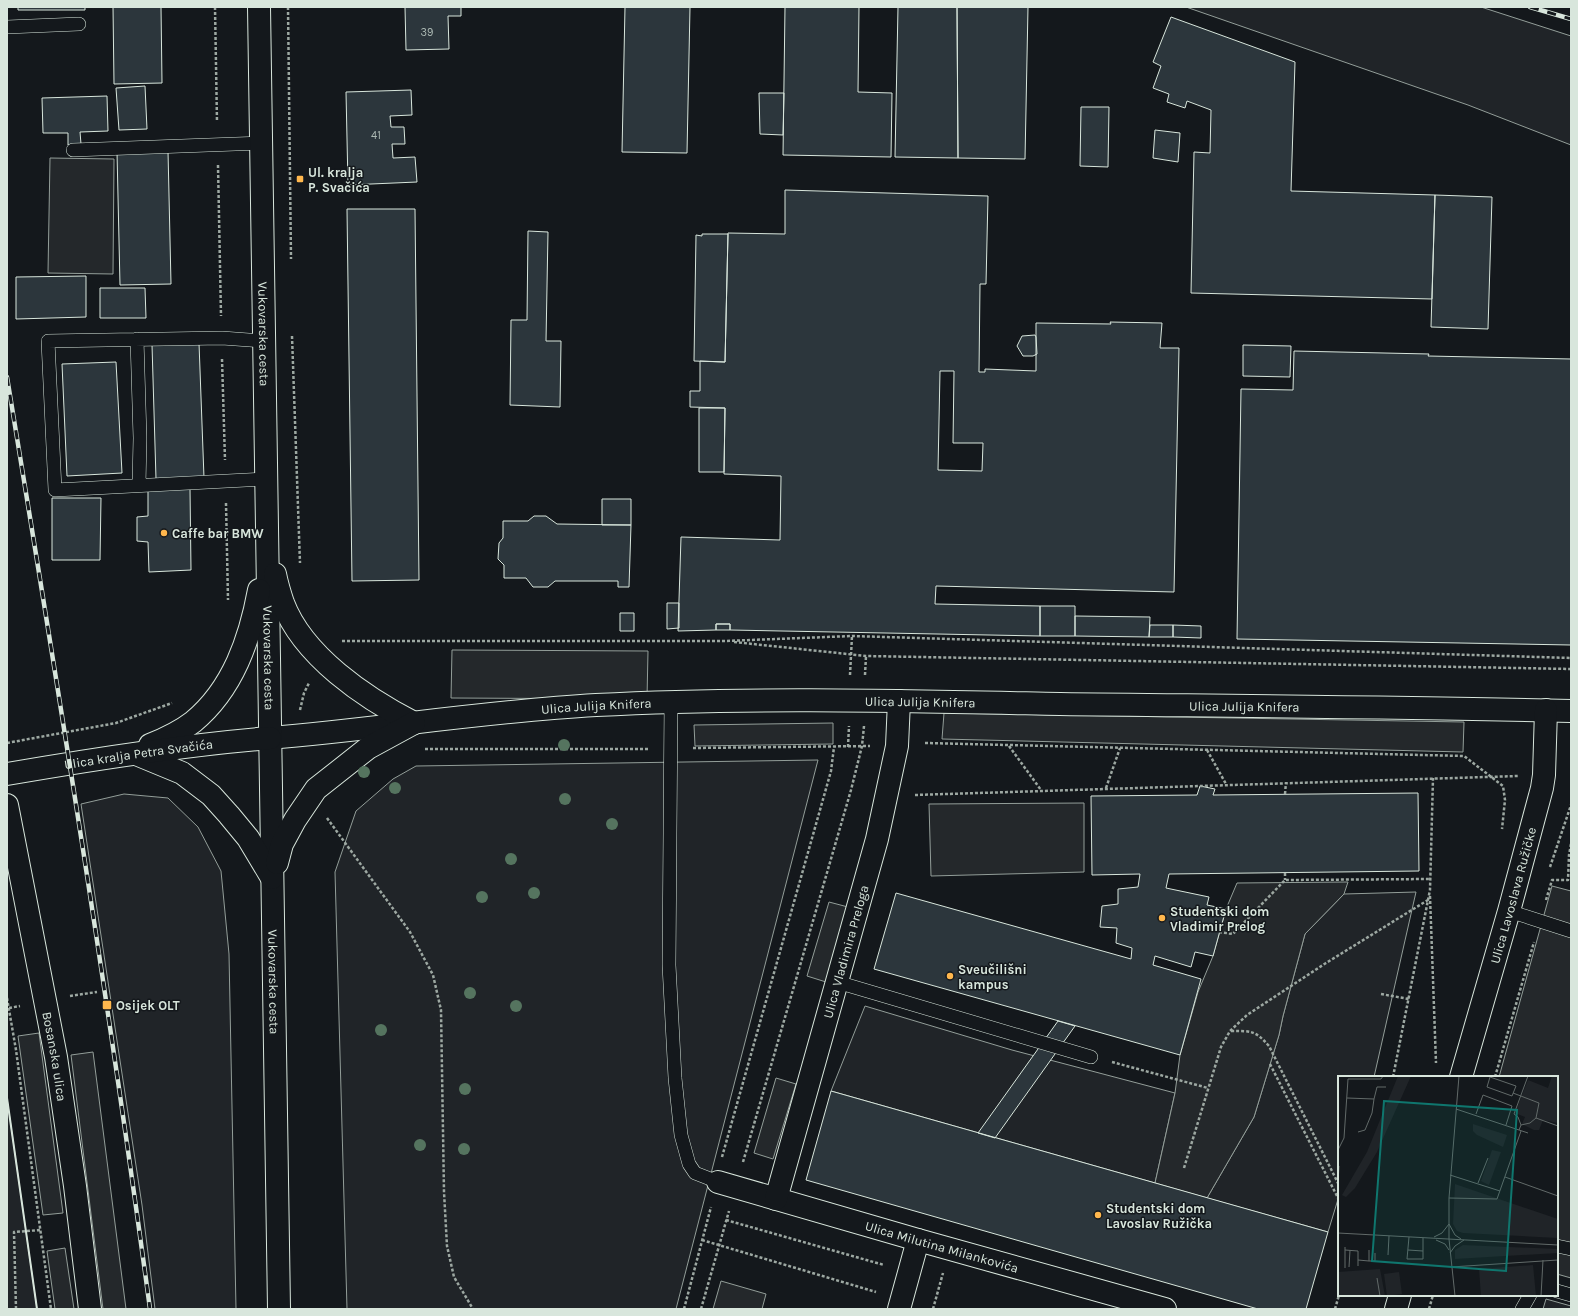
<svg xmlns="http://www.w3.org/2000/svg" width="1578" height="1316" font-family="Karla,sans-serif">
	<style>
		.green { fill: #202428; stroke: #939e99 }
		.parking { fill: #24282b; stroke: #939e99 }
		.building { fill: #2c363c; stroke: #d8e6dc; fill-rule: evenodd }
		.lines { fill: none; stroke-linecap: round; stroke-linejoin: round }
		.lane-casing { stroke: #d8e6dc; stroke-width: 14 }
		.street-casing { stroke: #d8e6dc; stroke-width: 24 }
		.secondary-casing { stroke: #d8e6dc; stroke-width: 24 }
		.path { stroke: #9da8a2; stroke-width: 2.5; stroke-dasharray: 3 2; stroke-linecap: butt }
		.lane { stroke: #14181c; stroke-width: 13 }
		.street { stroke: #14181c; stroke-width: 22 }
		.secondary { stroke: #14181c; stroke-width: 22 }
		.rail-casing { stroke: #d8e6dc; stroke-width: 4.5 }
		.rail { stroke: #14181c; stroke-width: 3; stroke-dasharray: 9; stroke-linecap: butt }
		.wall { stroke: #d8e6dc; stroke-width: 2 }
		.tree { fill: #55745f }
		.poi-dot { fill: #ffb74d; stroke: #14181c; stroke-width: 1.5 }
		.labels { text-anchor: middle; stroke-width: 3; stroke-linejoin: round; paint-order: stroke }
		.number-label { font-size: 11px; fill: #adbab4 }
		.poi-label { font-size: 13px; font-weight: bold; fill: #d8e6dc; stroke: #14181c; text-anchor: start }
		.street-label { font-size: 13px; fill: #d8e6dc; stroke: #14181c }
		.inset-road { fill: none; stroke: #626a69; stroke-width: 1 }
		.view { fill: #0f766e; fill-opacity: 0.15; stroke: #0f766e; stroke-width: 2 }
		.inset-edge { fill: none; stroke: #d8e6dc; stroke-width: 2 }
	</style>
	<rect width="100%" height="100%" fill="#14181c"/>
	<path class="green" d="M1186,7H1481L1571,36V145L1468,105Z
		M818,760L676,1309H347L335,872L356,811L393,779L416,766Z
		M124,794L168,798L198,827L221,871L229,954L236,1309H155L142,1205L81,804Z
		M1416,892L1374,1077H1339V1196L1328,1232L1207,1198L1254,1117L1279,1035L1283,1016L1305,934L1344,894Z
		M865,1006L1012,1050L1175,1093L1155,1183L831,1091Z
		M7,1098L37,1309H7Z
		M1546,1299L1571,1306V1309H1543Z"/>
	<path class="parking" d="M50,158L114,159L113,274L48,273Z
		M452,650L648,651L647,699L451,698Z
		M944,713L1464,722L1463,752L942,739Z
		M833,723V744L695,746L694,725Z
		M1084,803V872L931,876L929,804Z
		M1348,882L1344,894L1305,934L1283,1016L1279,1035L1254,1117L1207,1198L1155,1183L1175,1093L1180,1055L1198,992L1213,956L1226,909L1237,883Z
		M1552,886L1571,891V1278L1557,1274V1077H1499Z
		M829,902L848,907L826,982L807,976Z
		M39,1033L63,1213L43,1215L18,1036Z
		M93,1052L126,1309H103L71,1055Z
		M776,1078L796,1084L773,1159L754,1153Z
		M65,1248L74,1309H55L47,1251Z
		M721,1281L766,1294L762,1309H713Z"/>
	<path class="building" d="M18,7H85V10H18Z
		M113,7H161L162,83L114,84Z
		M405,7H461V16H448L449,49L406,50Z
		M625,7H690L687,153L622,152Z
		M785,7H859L858,92L892,93L891,157L783,155Z
		M898,7H957L958,158L895,157Z
		M957,7H1028L1025,159L958,158Z
		M1171,17L1295,62L1291,191L1435,195L1432,299L1191,293L1194,152L1210,153L1211,110L1187,101L1185,108L1167,102L1169,94L1153,88L1161,66L1153,62Z
		M145,86L147,129L119,130L116,88Z
		M411,90L412,115L390,116L391,127H404L405,144H392L393,158L415,157L417,182L348,185L346,92Z
		M759,93H784L783,135L760,134Z
		M107,96L108,131L80,132L81,144L68,145V133H43L42,98Z
		M1081,107H1109L1108,167L1080,166Z
		M1155,130L1180,133L1178,162L1153,158Z
		M168,151L171,284L120,285L117,152Z
		M785,190L988,196L986,284H980L979,372H985V369L1036,371V323L1111,324L1110,322L1162,323L1160,348H1179L1174,592L936,586L935,604L1040,606V636L730,630V624H716V630L678,631L681,537L780,540L781,476L724,474L725,408L690,407V391H700V361L725,362L728,233L785,234ZM940,371H954L953,443H983L982,471L938,470Z
		M1435,195L1492,197L1488,329L1431,327Z
		M347,209H415L419,580L352,581Z
		M528,231L548,232L546,341H561L560,407L510,405L511,320H527Z
		M702,234H728L725,362L694,361L696,235L702,236Z
		M86,276V317L16,319V277Z
		M100,288H145L146,318H100Z
		M1035,335L1036,337L1037,354L1033,356H1023L1017,346L1022,336Z
		M199,343L204,478L156,479L152,345Z
		M1243,345L1291,346L1290,377L1243,376Z
		M1294,351L1429,354L1428,356L1571,359V645L1237,639L1241,389L1293,390Z
		M116,362L122,473L67,476L62,364Z
		M699,408H725L724,472H699Z
		M148,489H190L191,570L149,572L148,542L137,541V517L148,516Z
		M52,498H101L100,560H52Z
		M602,499H631V525H602Z
		M534,516H546L557,524L631,525L629,587H618V581H555L548,587H533L526,578H504V565L498,559L499,543L503,538V521H528Z
		M667,603H679V628L667,629Z
		M1040,606H1075V636H1040Z
		M620,613H634V631H620Z
		M1075,616L1150,617L1149,637L1075,636Z
		M716,624H730V630H716Z
		M1150,625H1173V637H1149Z
		M1173,625L1201,626V638L1173,637Z
		M1200,786L1215,789L1213,795L1418,793L1419,871L1169,874L1166,888L1209,897L1207,905L1226,909L1213,956L1195,952L1191,967L1155,956L1153,965L1201,979L1180,1055L874,969L896,893L1131,959L1132,948L1116,943L1117,928L1100,927L1102,906L1118,904V889L1138,887L1140,874L1092,875L1091,796L1197,795Z
		M1058,1021L1075,1026L995,1138L978,1133Z
		M831,1091L1328,1232L1306,1309H1258L806,1180Z"/>
	<g class="lines">
		<defs>
			<path id="lane" d="M7,27L79,24
				M73,150L261,143
				M137,339L140,438L139,485
				M264,341L222,338L48,341L55,490L266,479
				M671,702L669,965L675,1078L681,1135L689,1164L695,1173L718,1182
				M1509,911L1571,931
				M837,982L1091,1057
				M1557,1246L1571,1249
				M1557,1291L1571,1295
				M1522,1309L1530,1295"/>
			<g id="street">
				<path id="s1" d="M270,738C379,729 487,711 596,705C750,697 906,701 1060,704C1231,706 1401,707 1571,711"/>
				<path id="s2" d="M7,805L56,1057L75,1186L90,1309"/>
				<path id="s3" d="M1461,1077L1509,911L1542,788L1544,775L1546,710"/>
				<path id="s4" d="M718,1182L918,1240L1165,1309"/>
				<path id="s5" d="M776,1199L877,839L897,746L899,701"/>
				<path d="M899,1309L918,1240"/>
				<path d="M1396,1309L1400,1295"/>
			</g>
			<g id="secondary">
				<path id="s6" d="M259,7L279,1309"/>
				<path d="M275,574C277,584 280,594 283,603C303,656 365,698 414,723"/>
				<path d="M150,745C165,739 180,732 193,722C233,689 250,639 259,590"/>
				<path d="M136,754L182,773L211,795L229,815L248,838L272,878"/>
				<path id="s7" d="M7,774C94,759 182,745 270,738"/>
				<path d="M277,863L282,844L295,820L316,789L368,748L414,723"/>
			</g>
		</defs>
		<use href="#lane" class="lane-casing"/>
		<use href="#street" class="street-casing"/>
		<use href="#secondary" class="secondary-casing"/>
		<path class="path" d="M215,7L217,122
			M288,7L291,259
			M218,165L221,316
			M292,336L300,563
			M222,359L225,460
			M226,503L228,600
			M342,641H725L852,636L1571,658
			M734,642L866,656L1571,669
			M850,675L852,636
			M865,675L866,656
			M300,710L304,693L309,683
			M7,743L116,723L172,703
			M925,743L1464,756L1503,786L1505,800L1502,829
			M1009,746L1041,790
			M848,747L849,726
			M693,748L870,746
			M425,749H650
			M1207,750L1226,784
			M1106,788L1120,748
			M1285,794L1286,782
			M915,795L1518,776
			M327,818L410,932L433,975L441,1010L444,1192L447,1246L454,1277L473,1309
			M1550,867L1571,805
			M1285,873V880
			M1430,896L1436,1063
			M1546,900L1552,880H1568L1569,855L1571,844
			M1219,932L1233,934L1285,880L1431,879
			M1381,994L1409,999
			M70,996L97,992
			M7,998L16,1050L51,1309
			M9,1008L20,1006
			M1231,1031C1251,1031 1255,1030 1269,1046L1339,1185
			M1112,1062L1208,1088
			M1270,1064L1339,1200
			M1393,1077L1430,890L1433,778
			M1495,1077L1534,942
			M722,1157L831,771L834,747
			M743,1162L851,790L862,746L864,726
			M1184,1168L1221,1047L1230,1031L1247,1015L1326,963L1428,900
			M726,1220L884,1265
			M702,1240L876,1292
			M16,1309L14,1232L40,1230
			M684,1309L711,1207
			M701,1309L729,1211
			M933,1309L943,1273
			M1335,1309L1339,1295
			M1429,1309L1433,1295"/>
		<use href="#lane" class="lane"/>
		<use href="#street" class="street"/>
		<use href="#secondary" class="secondary"/>
		<defs>
			<path id="rail" d="M1530,7L1571,19
				M7,377C58,687 108,997 150,1309"/>
		</defs>
		<use href="#rail" class="rail-casing"/>
		<use href="#rail" class="rail"/>
		<path class="wall" d="M7,1098L37,1309"/>
	</g>
	<g class="tree">
		<circle cx="564" cy="745" r="6"/>
		<circle cx="364" cy="772" r="6"/>
		<circle cx="395" cy="788" r="6"/>
		<circle cx="565" cy="799" r="6"/>
		<circle cx="612" cy="824" r="6"/>
		<circle cx="511" cy="859" r="6"/>
		<circle cx="534" cy="893" r="6"/>
		<circle cx="482" cy="897" r="6"/>
		<circle cx="470" cy="993" r="6"/>
		<circle cx="516" cy="1006" r="6"/>
		<circle cx="381" cy="1030" r="6"/>
		<circle cx="465" cy="1089" r="6"/>
		<circle cx="420" cy="1145" r="6"/>
		<circle cx="464" cy="1149" r="6"/>
	</g>
	<g class="poi-dot">
		<rect x="296" y="175" width="8" height="8" rx="2"/>
		<circle cx="164" cy="533" r="4"/>
		<circle cx="1162" cy="918" r="4"/>
		<circle cx="950" cy="976" r="4"/>
		<rect x="102" y="1000" width="10" height="10" rx="2"/>
		<circle cx="1098" cy="1215" r="4"/>
	</g>
	<g class="labels">
		<g class="number-label">
			<text x="427" y="36">39</text>
			<text x="376" y="139">41</text>
		</g>
		<g class="poi-label">
			<text x="308" y="177">Ul. kralja<tspan x="308" dy="15">P. Svačića</tspan></text>
			<text x="172" y="538">Caffe bar BMW</text>
			<text x="1170" y="916">Studentski dom<tspan x="1170" dy="15">Vladimir Prelog</tspan></text>
			<text x="958" y="974">Sveučilišni<tspan x="958" dy="15">kampus</tspan></text>
			<text x="116" y="1010">Osijek OLT</text>
			<text x="1106" y="1213">Studentski dom<tspan x="1106" dy="15">Lavoslav Ružička</tspan></text>
		</g>
		<g class="street-label">
			<text dy="5" stroke="none"><textPath href="#s6" startOffset="327">Vukovarska cesta</textPath></text>
			<text dy="5" stroke="none"><textPath href="#s6" startOffset="651">Vukovarska cesta</textPath></text>
			<text dy="5" stroke="none"><textPath href="#s1" startOffset="652">Ulica Julija Knifera</textPath></text>
			<text dy="5" stroke="none"><textPath href="#s1" startOffset="328">Ulica Julija Knifera</textPath></text>
			<text dy="5" stroke="none"><textPath href="#s1" startOffset="976">Ulica Julija Knifera</textPath></text>
			<text dy="5" stroke="none"><textPath href="#s7" startOffset="133">Ulica kralja Petra Svačića</textPath></text>
			<text dy="5" stroke="none"><textPath href="#s3" startOffset="189">Ulica Lavoslava Ružičke</textPath></text>
			<text dy="5" stroke="none"><textPath href="#s5" startOffset="257">Ulica Vladimira Preloga</textPath></text>
			<text dy="5" stroke="none"><textPath href="#s6" startOffset="975">Vukovarska cesta</textPath></text>
			<text dy="5" stroke="none"><textPath href="#s2" startOffset="256">Bosanska ulica</textPath></text>
			<text dy="5" stroke="none"><textPath href="#s4" startOffset="233">Ulica Milutina Milankovića</textPath></text>
		</g>
	</g>
	<g transform="translate(1338 1076)">
		<rect width="220" height="220" fill="#14181c"/>
		<path d="M60,0H73L39,76L17,112L8,121L4,119L29,76ZM214,0H220V47L205,44L201,54H196L184,48L187,41L177,37L190,4L210,12ZM135,48L169,59L165,71L139,59L135,55ZM154,74L163,76L151,109L143,105ZM117,108L220,143V162L125,157L119,155L115,148ZM125,169L220,173V177L117,183V174ZM195,189L198,220H143L141,193ZM42,193L47,220H0V196ZM61,196L64,218L49,220L46,198Z" fill="#202428"/>
		<path class="inset-road" d="M152,1L178,10L174,20L149,11ZM175,17L201,27L198,42L220,50M9,22L36,23L39,11H48M118,33L190,57M138,38L145,19L174,30L168,49M183,49L180,41L176,38L190,0M181,54L183,49L192,47L198,42M20,56L27,54L34,37L36,23M0,74L6,62L10,3H43L45,0M112,99L162,115M167,101L220,120M0,107L1,90M140,107L150,82M111,122L159,123L183,55M0,157L220,169M71,161L69,183H85V162M96,161L104,157L111,148L117,159L123,163M111,163V122L121,0M111,163L117,220M98,164L107,168L111,174M7,171V174L20,175V190M70,174L85,175M112,177L117,170L126,164M50,179L51,160M20,184L31,185V174M31,185H37V177M11,191L12,174M113,191L220,184M7,192V174M39,202L42,220M203,220L205,184"/>
		<path class="view" d="M46,25L179,34L168,195L34,185Z"/>
		<rect width="220" height="220" class="inset-edge"/>
	</g>
	<rect width="1578" height="1316" fill="none" stroke="#d8e6dc" stroke-width="16"/>
</svg>
